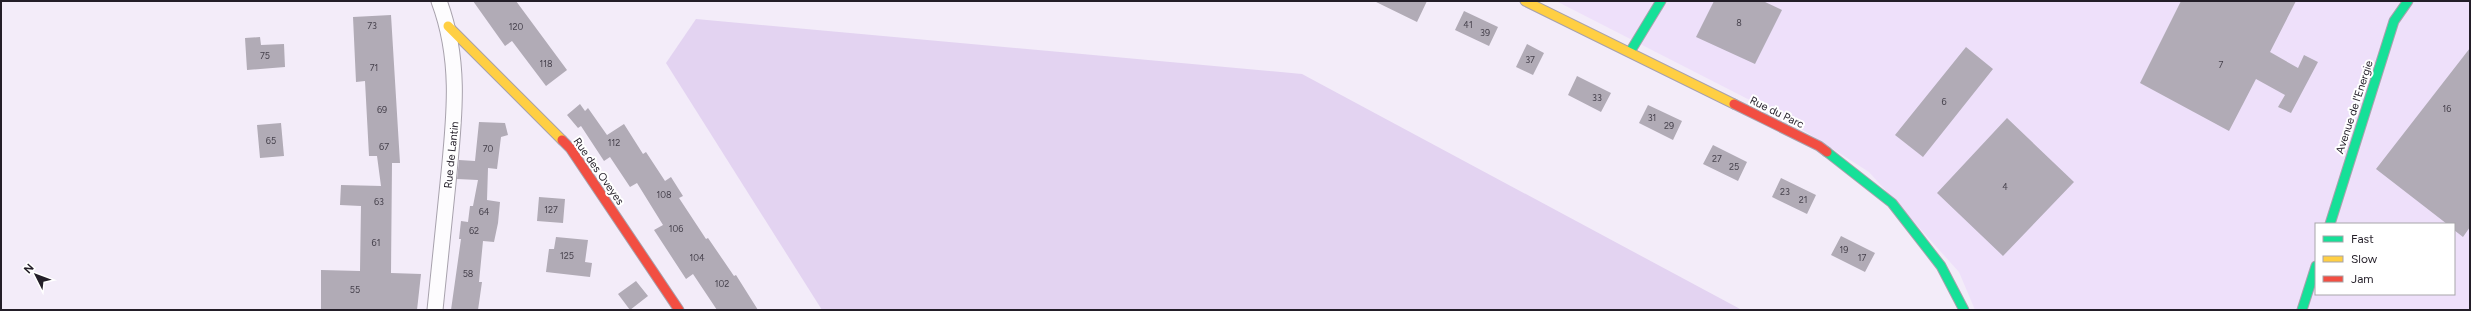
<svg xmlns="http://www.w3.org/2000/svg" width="2471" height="311" font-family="Figtree,sans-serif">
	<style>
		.built { fill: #eee0fa; fill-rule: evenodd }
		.green { fill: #e3d3f1 }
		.building { fill: #b1abb6 }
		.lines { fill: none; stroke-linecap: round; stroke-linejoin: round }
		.street-casing { stroke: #a7a1ac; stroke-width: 17 }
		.fast-casing { stroke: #a7a1ac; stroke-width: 11 }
		.slow-casing { stroke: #a7a1ac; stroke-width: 11 }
		.jam-casing { stroke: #a7a1ac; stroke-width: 11 }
		.street { stroke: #fdfcfe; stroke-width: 15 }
		.fast { stroke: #16e098; stroke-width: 9 }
		.slow { stroke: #ffcf43; stroke-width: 9 }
		.jam { stroke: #f24e42; stroke-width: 9 }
		.labels { text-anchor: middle; stroke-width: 4; stroke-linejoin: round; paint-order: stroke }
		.number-label { font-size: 9px; fill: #46414c }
		.street-label { font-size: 11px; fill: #231e28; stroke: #fff }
	</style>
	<rect width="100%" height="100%" fill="#f3ecf9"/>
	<path class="built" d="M1556,1H2470V310H1975L1959,272L1869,172L1781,116ZM2316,224H2454V294H2316Z"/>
	<path class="green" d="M696,19L1302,74L1742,310H822L666,63Z"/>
	<path class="building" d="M473,1H516L567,70L546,86L512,41L505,46Z
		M1374,1H1427L1417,22Z
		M1714,1H1763L1782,10L1755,64L1696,37Z
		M2181,1H2296L2270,52L2298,68L2304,55L2318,62L2291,113L2278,107L2285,95L2256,79L2229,131L2140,83Z
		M1464,11L1498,27L1489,46L1455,30Z
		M391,15L400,163H392L391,273L421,274L417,310H321V270L360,271L361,206L340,205L341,185L381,186L377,156H369L365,81L356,82L353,17Z
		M260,37L261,45L284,44L285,67L247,70L245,38Z
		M1527,44L1544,53L1533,75L1516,67Z
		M1966,47L1993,69L1923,157L1895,135Z
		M2470,48V227L2463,237L2454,230V224H2447L2376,169Z
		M1577,76L1611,93L1601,112L1568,95Z
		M580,104L585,111L588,108L607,135L624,124L643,154L646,152L665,181L671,177L683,196L679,198L706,239L708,238L734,276L736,275L758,310H717L693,274L686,279L654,230L663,225L637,183L630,187L610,157L604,161L581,126L578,128L567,115Z
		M1648,105L1682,121L1673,140L1639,123Z
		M2007,118L2074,182L2003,256L1937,193Z
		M479,122L505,123L508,135L501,137L497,169L488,168L487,200L500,202L498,223L494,242L483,241L479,282H482L478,310H451L461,239H459L461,221L468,222L470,206H473L478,180L457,179L459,160L475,161Z
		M281,123L284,156L260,158L257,125Z
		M1713,145L1747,162L1738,181L1703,164Z
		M1781,178L1816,195L1807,214L1772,197Z
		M539,197L565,199L563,223L537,221Z
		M1841,236L1875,253L1865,272L1831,255Z
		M556,237L588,240L585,262L592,263L590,277L546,272L549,249H554Z
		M636,281L648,296L630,310L618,294Z"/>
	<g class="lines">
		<defs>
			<path id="street" d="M435,310C439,268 444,226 448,183C454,121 462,62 439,1"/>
			<path id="fast" d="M1630,52L1661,1
				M1827,152L1892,203L1941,266L1964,310
				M2330,224L2394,21L2408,1
				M2302,310L2316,266"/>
			<path id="slow" d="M1525,1L1734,104
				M448,26L562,140"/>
			<path id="jam" d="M1734,104L1819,146L1827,152
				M562,140L570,148L679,310"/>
		</defs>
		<use href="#street" class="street-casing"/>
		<use href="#fast" class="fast-casing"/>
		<use href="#slow" class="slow-casing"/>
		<use href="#jam" class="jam-casing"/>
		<use href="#street" class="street"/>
		<use href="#fast" class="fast"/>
		<use href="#slow" class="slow"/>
		<use href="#jam" class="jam"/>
	</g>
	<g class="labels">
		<g class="number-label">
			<text x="1739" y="26">8</text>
			<text x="1468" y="28">41</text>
			<text x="372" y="29">73</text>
			<text x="516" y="30">120</text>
			<text x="1485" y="36">39</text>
			<text x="265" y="59">75</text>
			<text x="1530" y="63">37</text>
			<text x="546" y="67">118</text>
			<text x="2221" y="68">7</text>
			<text x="374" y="71">71</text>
			<text x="1597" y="101">33</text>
			<text x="1944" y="105">6</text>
			<text x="2447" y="112">16</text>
			<text x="382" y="113">69</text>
			<text x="1652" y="121">31</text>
			<text x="1669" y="129">29</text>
			<text x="271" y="144">65</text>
			<text x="614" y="146">112</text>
			<text x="384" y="150">67</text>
			<text x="488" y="152">70</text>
			<text x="1717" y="162">27</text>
			<text x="1734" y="170">25</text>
			<text x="2005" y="190">4</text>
			<text x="1785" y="195">23</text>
			<text x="664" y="198">108</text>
			<text x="1803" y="203">21</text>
			<text x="379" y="205">63</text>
			<text x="551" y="213">127</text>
			<text x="484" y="215">64</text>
			<text x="676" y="232">106</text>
			<text x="474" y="234">62</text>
			<text x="376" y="246">61</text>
			<text x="1844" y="253">19</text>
			<text x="567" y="259">125</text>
			<text x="697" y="261">104</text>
			<text x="1862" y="261">17</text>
			<text x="468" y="277">58</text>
			<text x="722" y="287">102</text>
			<text x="355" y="293">55</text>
		</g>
		<g class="street-label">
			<text transform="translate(2354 107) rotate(-72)" y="4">Avenue de l'Energie</text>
			<text transform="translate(1777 112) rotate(26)" y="4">Rue du Parc</text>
			<text transform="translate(451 155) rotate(-84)" y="4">Rue de Lantin</text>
			<text transform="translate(599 171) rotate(55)" y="4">Rue des Oveyes</text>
		</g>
	</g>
	<rect width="2471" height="311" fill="none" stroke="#231e28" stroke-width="4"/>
	<rect x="2315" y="223" width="140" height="72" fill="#ffffff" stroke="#a7a5a9"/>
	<rect x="2323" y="236" width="20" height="6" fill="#16e098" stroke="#a7a5a9"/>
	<text x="2351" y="243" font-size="12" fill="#231e28">Fast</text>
	<rect x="2323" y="256" width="20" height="6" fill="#ffcf43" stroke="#a7a5a9"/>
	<text x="2351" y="263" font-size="12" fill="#231e28">Slow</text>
	<rect x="2323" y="276" width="20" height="6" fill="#f24e42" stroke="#a7a5a9"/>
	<text x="2351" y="283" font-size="12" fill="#231e28">Jam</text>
	<g transform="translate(36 275) rotate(312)" stroke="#ffffff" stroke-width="3" paint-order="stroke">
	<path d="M0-3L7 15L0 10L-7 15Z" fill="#231e28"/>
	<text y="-6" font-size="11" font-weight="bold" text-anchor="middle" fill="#231e28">N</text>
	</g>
</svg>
